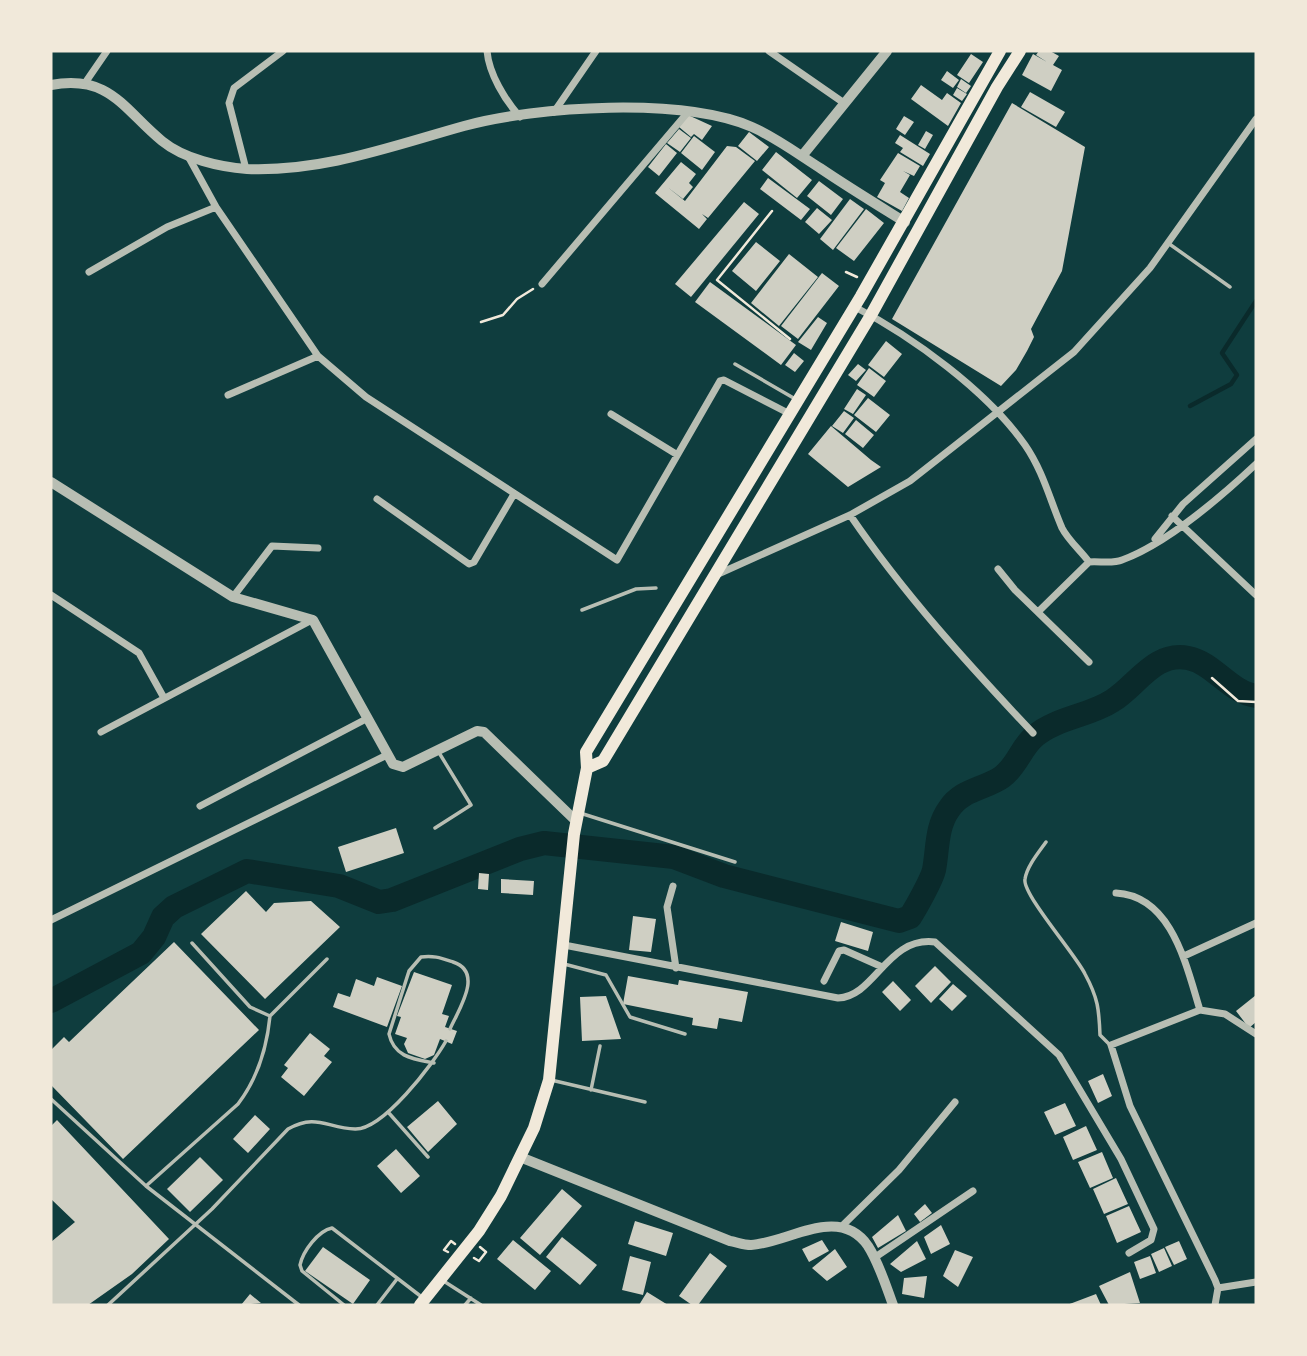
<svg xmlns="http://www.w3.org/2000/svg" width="1307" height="1356" font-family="Overpass,sans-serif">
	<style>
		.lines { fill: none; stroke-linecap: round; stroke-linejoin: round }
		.stream { stroke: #0a2a2b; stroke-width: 4.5 }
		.river { stroke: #0a2a2b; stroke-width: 24 }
		.building { fill: #cfcfc3 }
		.path { stroke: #f1e9da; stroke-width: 2.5 }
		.service { stroke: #b8beb3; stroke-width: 3.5 }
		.minor { stroke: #b8beb3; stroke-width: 7 }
		.tertiary { stroke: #b8beb3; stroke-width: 10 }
		.primary { stroke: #f1e9da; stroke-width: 12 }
	</style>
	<rect width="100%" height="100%" fill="#0f3d3e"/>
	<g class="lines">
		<path class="stream" d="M1190,406L1231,384L1237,375L1222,353L1256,301"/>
		<path class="river" d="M51,1001L141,953L154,937L163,917L174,907L247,871L339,886L379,902L392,900L520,849L544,843L674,857L724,876L899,921L910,917C916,908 932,879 934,870C938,849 936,827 949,809C962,789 985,789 1002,777C1018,765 1021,747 1035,736C1056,718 1089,716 1112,701C1136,687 1154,651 1188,658C1214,663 1229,692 1256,696"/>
	</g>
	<path class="building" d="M1039,51H1050L1059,56L1053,65L1062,70L1051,91L1022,75L1033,54L1047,62L1036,55Z
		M971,54L983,62L969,83L957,75Z
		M947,71L959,80L953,88L941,80Z
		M961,79L971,86L966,93L957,87Z
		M921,85L942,100L947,93L961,103L948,126L911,99Z
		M957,88L967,94L962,101L953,95Z
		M1030,92L1065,112L1056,127L1021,107Z
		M1012,103L1085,147L1062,271L1031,329L1034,337L1027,351L1016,370L1001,386L892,319Z
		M688,115L712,126L702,140L694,134L691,137L679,127Z
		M904,116L914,122L905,135L896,129Z
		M679,129L691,138L680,152L667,143Z
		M926,131L933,135L925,149L918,145Z
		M749,132L769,147L757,161L738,146Z
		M900,135L930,154L923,166L900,152L903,148L895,143Z
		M694,136L715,152L702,170L681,153Z
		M666,144L677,153L659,176L648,167Z
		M727,146L736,147L755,161L708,218L702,214L707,219L699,229L655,193L681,162L696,174L689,183L693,187L683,199L666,186L685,201Z
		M776,152L812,180L797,198L762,170Z
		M898,153L920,166L914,176L903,171L910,175L900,192L909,198L902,211L877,197L885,183L880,180Z
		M768,178L810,209L801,220L760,189Z
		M819,181L843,199L831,215L807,196Z
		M850,199L864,209L833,250L820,239Z
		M744,202L759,214L691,297L675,284Z
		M817,208L832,220L819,234L805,222Z
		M866,209L884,223L854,261L836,248Z
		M756,242L780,261L756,291L732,271Z
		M789,254L818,277L779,326L751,303Z
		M822,273L839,286L798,339L781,326Z
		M710,282L796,345L781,365L695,302Z
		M818,317L827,323L811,350L798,342Z
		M886,341L902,354L884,377L868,365Z
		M794,353L804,361L795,372L785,365Z
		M858,364L866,370L856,381L848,375Z
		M869,368L886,381L874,397L857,385Z
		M857,389L866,395L853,414L844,409Z
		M868,398L890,415L876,432L854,415Z
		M844,411L854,418L843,433L832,426Z
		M856,420L874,435L863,448L845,434Z
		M831,426L871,460L881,467L848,487L808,454Z
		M396,828L404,853L346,872L338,847Z
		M479,873L489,874L488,890L478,889Z
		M501,879L534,881L533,895L501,893Z
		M246,891L266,912L274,903L311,901L340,927L265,999L201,934Z
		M633,916L656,919L651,952L629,950Z
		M841,922L873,932L868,951L835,941Z
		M174,942L259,1030L123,1159L51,1085V1050L64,1037L69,1042Z
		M935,966L951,982L931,1003L915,986Z
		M414,972L452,985L442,1014L449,1016L445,1027L457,1031L452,1044L440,1039L434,1055L425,1059L408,1053L404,1044L407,1038L395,1034L401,1017L397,1016Z
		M628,976L678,985L679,980L748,992L742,1022L719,1018L717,1029L692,1025L693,1018L623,1004Z
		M377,977L402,986L387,1027L333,1007L338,993L350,997L356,979L374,986Z
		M893,981L911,1000L900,1011L882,992Z
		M953,984L967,996L952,1011L939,999Z
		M1256,995V1022L1249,1028L1236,1011Z
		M606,996L621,1039L582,1041L580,997Z
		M310,1033L330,1049L324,1056L332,1062L304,1096L281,1077L288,1068L284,1065Z
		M1103,1074L1112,1096L1098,1103L1088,1081Z
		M438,1101L457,1124L428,1152L407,1127Z
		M1065,1103L1076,1126L1055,1135L1044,1112Z
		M255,1115L270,1129L248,1153L233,1139Z
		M57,1120L169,1239L132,1274L88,1305H51V1242L75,1222L51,1199V1126Z
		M1086,1126L1097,1150L1073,1160L1063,1137Z
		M396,1149L420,1176L401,1193L377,1166Z
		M1102,1152L1113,1178L1090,1188L1078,1162Z
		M200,1157L223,1180L190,1212L167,1189Z
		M1116,1178L1128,1204L1104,1214L1093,1189Z
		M562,1189L582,1206L540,1255L520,1238Z
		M925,1204L932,1213L920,1222L914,1214Z
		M1129,1206L1141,1232L1117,1243L1106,1216Z
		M898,1215L906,1231L878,1248L872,1237Z
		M635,1221L673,1233L666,1256L628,1244Z
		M941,1225L950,1244L931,1254L924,1237Z
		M562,1237L597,1265L580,1285L546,1257Z
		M513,1240L551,1271L535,1290L497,1259Z
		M822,1240L829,1251L809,1262L802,1249Z
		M917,1241L926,1259L901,1272L890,1264Z
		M1179,1241L1187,1259L1174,1265L1165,1247Z
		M323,1247L370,1280L353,1304L305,1271Z
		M1164,1248L1172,1266L1159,1272L1151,1254Z
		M835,1249L847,1267L827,1281L812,1268Z
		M955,1250L973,1257L958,1287L943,1276Z
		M710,1253L727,1266L698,1305H692L679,1296Z
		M630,1256L651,1262L643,1295L622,1290Z
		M1150,1256L1156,1273L1140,1279L1134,1262Z
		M1130,1272L1140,1303L1109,1305L1099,1286Z
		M927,1276L924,1298L902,1294L904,1278Z
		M647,1292L668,1305H639Z
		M250,1294L261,1303L241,1305Z
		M1096,1294L1101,1305H1067Z"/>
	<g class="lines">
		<path class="path" d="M772,211L717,280L790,339
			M846,272L857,277
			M481,322L503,315L517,299L533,289
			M1212,678L1238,701L1256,702
			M448,1252L444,1250L451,1241L455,1244
			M474,1258L479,1261L486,1252L480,1247"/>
		<path class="service" d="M1168,243L1230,287
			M735,364L797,400
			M582,610L636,589L656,588
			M580,813L735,862
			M435,828L471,805L438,751
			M1046,842C1039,852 1027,866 1025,879C1022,894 1076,955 1085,974C1098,998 1099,1009 1100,1035L1109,1044
			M192,943L250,1007L270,1016
			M564,964L606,975L630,1017L685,1034
			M434,1063C413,1059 394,1057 389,1034L409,971L421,957C433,955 441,958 453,962C484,972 459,1009 450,1029
			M551,1080L645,1102
			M591,1090L600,1046
			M51,1099L146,1186
			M388,1112L428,1157
			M442,1280L481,1305
			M108,1305L212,1209L288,1129C316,1113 327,1128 355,1129C383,1130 433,1064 446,1041
			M299,1305L146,1186L238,1104C257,1079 267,1047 270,1016L327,959
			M344,1305L302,1271L300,1265C303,1251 318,1231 332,1228L423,1298
			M377,1305L397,1279
			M465,1305L471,1298"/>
		<path class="minor" d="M487,51C489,74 505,100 520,117
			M769,51L844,103
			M85,83L107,51
			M554,112L596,51
			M188,156L216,207L318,356L366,397L617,560L720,381L724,380L790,414
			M246,169L229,103L234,88L283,51
			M89,272L167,227L216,207
			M542,284L688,112
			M855,307C913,337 987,391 1025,445C1043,471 1050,500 1062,528C1068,540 1081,551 1089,562C1099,561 1113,564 1122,560C1166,544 1222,496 1256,464
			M228,395L318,356
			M611,414L676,454
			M377,499L469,564L474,562L514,494
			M850,515C904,594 967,663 1033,733
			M1172,516L1256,595
			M1155,539L1183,504L1256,439
			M998,569L1015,590L1089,662
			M716,575L850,515L910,481L1074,352L1150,268L1256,119
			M51,595L139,653L164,698
			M233,597L272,546L318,548
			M1039,611L1089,562
			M101,732L312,620
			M200,806L368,718
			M673,886L667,907L676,968
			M1116,893C1172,896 1186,965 1200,1010
			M51,920L387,755
			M564,945L838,998C875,997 887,936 935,942L1059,1055L1121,1159L1154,1229L1151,1240L1129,1253
			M1184,956L1256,923
			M824,981L839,951L844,950L880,966
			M840,1228L899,1170L955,1102
			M874,1258L973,1191
			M1218,1288L1256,1282
			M1215,1305L1218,1288L1215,1280L1130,1106L1111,1045L1200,1010L1225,1014L1256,1034"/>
		<path class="tertiary" d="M51,85C110,74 124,110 162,141C184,159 220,167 247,169C323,172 392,146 464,126C537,106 682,97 752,127C775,137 798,154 820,168C848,187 876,204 905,222
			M802,156L887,51
			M51,482L233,597L313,620L393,764L403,767L477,731L484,732L576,821
			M520,1157L730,1241C736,1242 744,1245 751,1245C788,1243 839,1204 868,1246C879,1263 886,1286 893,1305"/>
		<path class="primary" d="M587,768L603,761L871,315L997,87L1020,51
			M420,1305L479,1231L501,1196L534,1128L549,1080L574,834L587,768L586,752L861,296L1000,51"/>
	</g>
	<rect width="1307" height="1356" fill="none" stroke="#f1e9da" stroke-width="105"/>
</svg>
